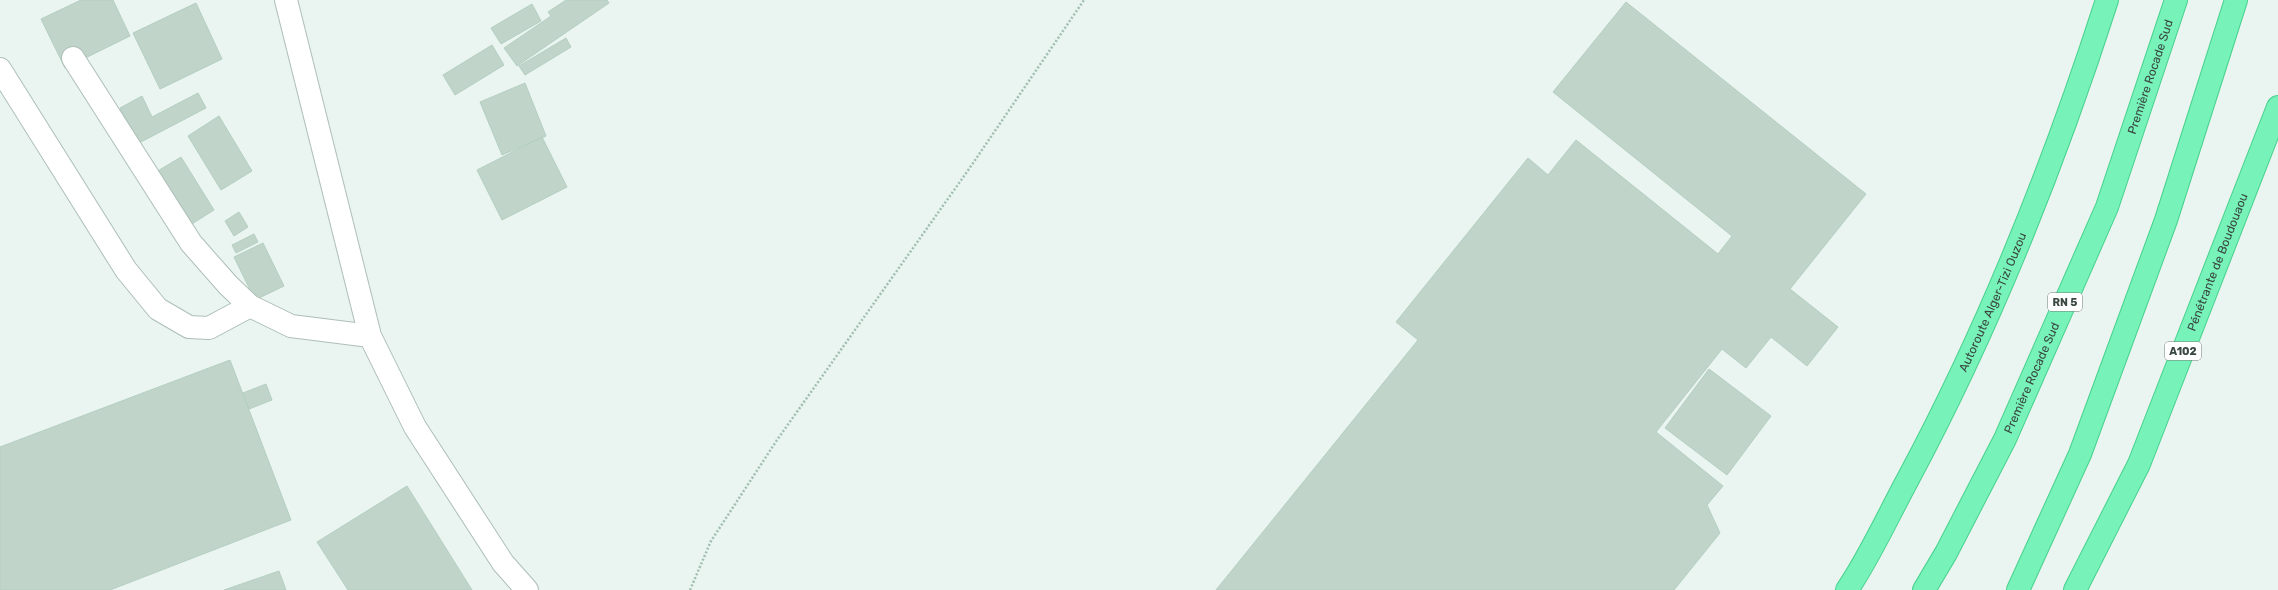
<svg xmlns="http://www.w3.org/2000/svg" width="2278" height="590" font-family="Rubik,sans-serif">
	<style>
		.building { fill: #c0d4ca; stroke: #b4cfc1 }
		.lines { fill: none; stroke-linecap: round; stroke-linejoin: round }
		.minor-casing { stroke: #adbfb6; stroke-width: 24 }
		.highway-casing { stroke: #47d18d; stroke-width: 24 }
		.path { stroke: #a0bfb0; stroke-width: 2.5; stroke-dasharray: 2 2; stroke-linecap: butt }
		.minor { stroke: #fff; stroke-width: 22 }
		.highway { stroke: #77f2b9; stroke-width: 22 }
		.labels { text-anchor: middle; stroke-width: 3.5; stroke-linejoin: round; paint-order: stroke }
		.shield { fill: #fff; stroke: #747e79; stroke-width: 1 }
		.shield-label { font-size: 11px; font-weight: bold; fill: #394740 }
		.street-label { font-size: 12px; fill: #394740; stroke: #fff }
	</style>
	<rect width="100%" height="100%" fill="#eaf4f0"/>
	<path class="building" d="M81,0H113L130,36L65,68L41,19Z
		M566,0H607L609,3L517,66L504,48L551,16L548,12Z
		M1626,2L1866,194L1790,289L1838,327L1807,366L1771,337L1746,368L1722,349L1656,432L1723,486L1707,505L1720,533L1674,590H1216L1418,340L1396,322L1528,158L1548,175L1576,140L1718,254L1732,236L1553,92Z
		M196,3L222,59L160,89L133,33Z
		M532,4L541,21L501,44L491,28Z
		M566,38L571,47L525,75L519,66Z
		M492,45L504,65L455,95L443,75Z
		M525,83L546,136L502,155L480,102Z
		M198,93L206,108L139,143L120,108L142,96L152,117Z
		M219,116L252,171L221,190L188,136Z
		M542,137L567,187L502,220L477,170Z
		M181,157L214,210L179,232L146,178Z
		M239,212L248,227L234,236L225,221Z
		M254,234L258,242L236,253L232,245Z
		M263,243L284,286L255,300L234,257Z
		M230,360L291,520L110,590H0V447Z
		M1709,369L1771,416L1727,475L1665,428Z
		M266,384L272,400L249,409L243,393Z
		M407,486L472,590H348L317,542Z
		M279,571L286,590H224Z"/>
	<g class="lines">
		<defs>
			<path id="minor" d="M286,0L370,336L415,427L503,563L527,590
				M73,58L191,243L228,285L250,306L291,326L370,336
				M0,69L126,270L158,309L189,327L209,328L250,306"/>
			<g id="highway">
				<path id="s1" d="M1847,590C1870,556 1888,516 1908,479C1990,326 2054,165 2107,0"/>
				<path id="s2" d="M1924,590L1946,553L2005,439L2107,207L2176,0"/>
				<path d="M2018,590L2080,454L2166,220L2236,0"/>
				<path id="s3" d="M2075,590L2139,464L2278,107"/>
			</g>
		</defs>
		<use href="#minor" class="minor-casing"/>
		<use href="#highway" class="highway-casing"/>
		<path class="path" d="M690,590L711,541L777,440L969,169L1084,0"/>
		<use href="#minor" class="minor"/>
		<use href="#highway" class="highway"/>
	</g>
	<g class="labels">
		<g class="shield">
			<rect x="2048" y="293" width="34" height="18" rx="3"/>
			<rect x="2165" y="342" width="36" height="18" rx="3"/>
		</g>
		<g class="shield-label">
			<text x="2065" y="306">RN 5</text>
			<text x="2183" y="355">A102</text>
		</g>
		<g class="street-label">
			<text dy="4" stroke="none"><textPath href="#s2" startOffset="562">Première Rocade Sud</textPath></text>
			<text dy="4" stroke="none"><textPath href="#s3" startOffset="358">Pénétrante de Boudouaou</textPath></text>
			<text dy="4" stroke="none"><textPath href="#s1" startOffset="323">Autoroute Alger-Tizi Ouzou</textPath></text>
			<text dy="4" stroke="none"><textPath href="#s2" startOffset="238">Première Rocade Sud</textPath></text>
		</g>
	</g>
</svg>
